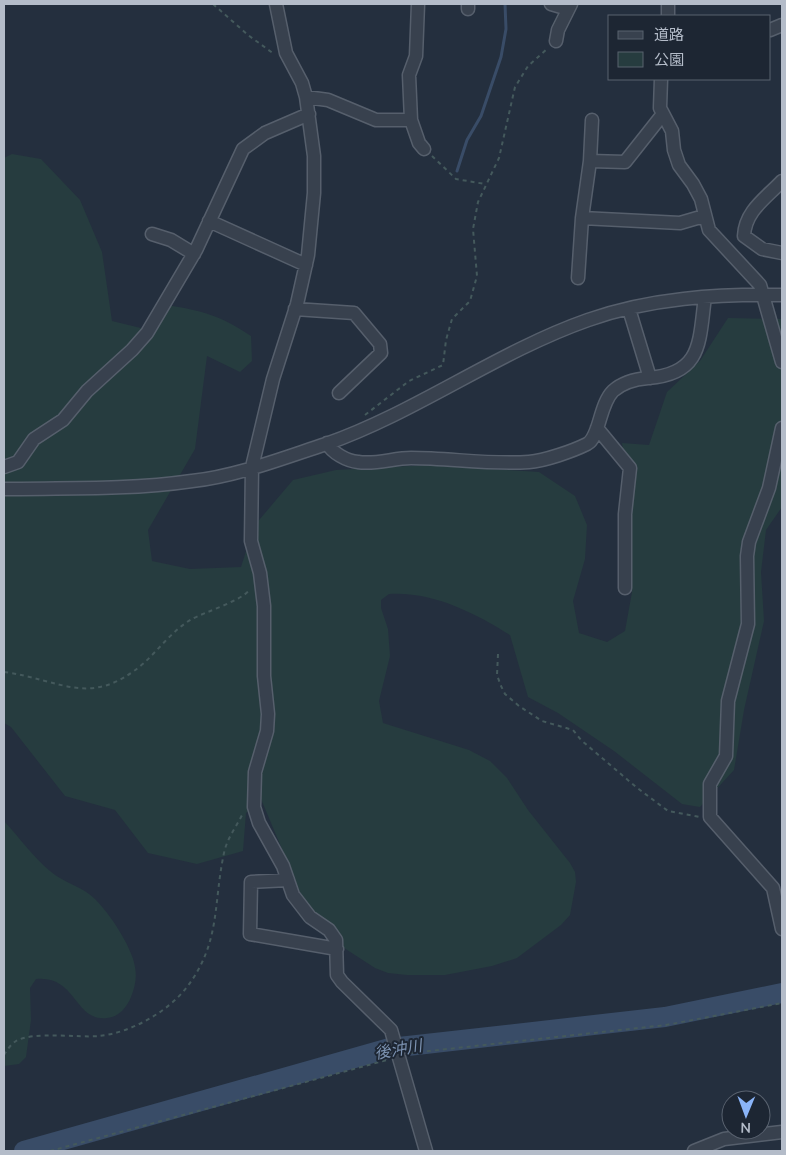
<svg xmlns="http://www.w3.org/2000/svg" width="786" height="1155" font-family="'Nunito Sans','Noto Sans JP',sans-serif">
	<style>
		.green { fill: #263c3f }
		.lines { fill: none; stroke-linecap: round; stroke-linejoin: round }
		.stream { stroke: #394c67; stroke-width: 3 }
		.river { stroke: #394c67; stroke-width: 20 }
		.minor-casing { stroke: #565f6c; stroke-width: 15 }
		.path { stroke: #44595c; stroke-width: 2; stroke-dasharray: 4 4; stroke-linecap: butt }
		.minor { stroke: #38414e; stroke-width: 12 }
		.labels { text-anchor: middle; stroke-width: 4; stroke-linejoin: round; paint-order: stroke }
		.water-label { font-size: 16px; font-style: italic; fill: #7c92b1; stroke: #1d2633 }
	</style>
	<rect width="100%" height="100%" fill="#242f3e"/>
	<path class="green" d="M12,154L41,159L80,200L102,252L112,321L149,330L166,305C201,310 222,316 251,336L252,361L240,372L207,356L195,449L148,530L152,561L190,569L241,567L254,526L293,480L336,470L427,465L539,472L575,496L587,525L585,559L573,601L579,633L607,642L625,631L632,592V509L622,443L649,445L667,392L700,361L728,318L782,319V507L766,530L761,572L764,621L744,710L734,770L700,807L682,804L614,751L558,713L528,697L510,635C475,613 432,591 389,594L381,600V608L388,629L390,656L379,701L383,723L469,750L490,761L507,778L528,810L570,863L575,872L576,882L570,915L561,925L517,958L492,966L445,975H407L388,973L375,968L341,946L313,923L261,799L246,813L243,851L197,864L148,853L115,810L65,796L11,727L4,723V158Z
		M4,821C19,837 33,857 50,871C61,881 77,885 89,894C105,905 133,948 135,967C137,978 135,987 131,997C127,1007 119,1017 107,1018C74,1022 77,975 36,979L30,988L31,1020L26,1057L19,1064L4,1066Z"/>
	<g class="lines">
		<path class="stream" d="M457,171L467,140L481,116L501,57L506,29L505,4"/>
		<path class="river" d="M24,1151L390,1048L665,1017L782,993"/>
		<defs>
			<path id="minor" d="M276,4L286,53L302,83L306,97L314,156V193L308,255L297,304L273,379L252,467L251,541L260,573L264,606V676L268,714L267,731L255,772L254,807L259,823L283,866L293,895L310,917L329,930L336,940L337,975L342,982L391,1030L426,1151
				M418,4L416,56L409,75L411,120L419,143L424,149
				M551,4L568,9
				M468,9V4
				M668,16V4
				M770,30L782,25
				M556,41L558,30L571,4
				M661,79L660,108L672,131L674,150L679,165L693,184L701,199L709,230L760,285L782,362
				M306,97L328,100L376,120H411
				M663,114L625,162L590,161L582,218L680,223L704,216
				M590,161L592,120
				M782,181C766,198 745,211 744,236L762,249L782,253
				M209,221L306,265
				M152,234L171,240L194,254
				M578,278L582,218
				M295,309L354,313L380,344L381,353L339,393
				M629,309L650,378
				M597,428L630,468L625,514V588
				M782,428L769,488L749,542L747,556L748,624L728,701L726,756L710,784V817L773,888L782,929
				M327,443C332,453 347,461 358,462C375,465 394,458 411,458C450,458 489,465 529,462C544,461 573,451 587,444C600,437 599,405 613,391C623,382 636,379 648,378C703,374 699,341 705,297
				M4,467L18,462L34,439L63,420L87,391L132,350L147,333L196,250L243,149L265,133L309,114
				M4,489C66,488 130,490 192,481C237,476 283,458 326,444C417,412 497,352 588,320C650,298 717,294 782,295
				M288,880L251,882L250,934L337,949
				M694,1151L724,1139L782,1132"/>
		</defs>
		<use href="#minor" class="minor-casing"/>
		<path class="path" d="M213,4L248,35L274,54
			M432,156L456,179L485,184
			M365,415L409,381L443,365L446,340L452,319L470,301L477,276L473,229L478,202L499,158L515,87L528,66L547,49
			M498,654L497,675L501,686L505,694L519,706L542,721L573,730L581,740L636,787L668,811L700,817
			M4,672C63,680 90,709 144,663C159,649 174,629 192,619C205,612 243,600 249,590
			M411,1053L666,1025L782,1003
			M4,1055C7,1050 11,1044 16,1041C33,1031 79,1038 99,1036C130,1033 168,1012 187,987C221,942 213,904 224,853C227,838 237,826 243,813
			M50,1151L387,1060"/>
		<use href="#minor" class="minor"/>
	</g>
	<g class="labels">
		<g class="water-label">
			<text transform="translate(398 1049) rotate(-10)" y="6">後沖川</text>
		</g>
	</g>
	<rect width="786" height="1155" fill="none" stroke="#b4bcc9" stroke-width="10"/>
	<rect x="608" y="15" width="162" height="65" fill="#1d2633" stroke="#59626f"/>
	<rect x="618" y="31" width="25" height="8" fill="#38414e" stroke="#59626f"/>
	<text x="654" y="40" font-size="15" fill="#b4bcc9">道路</text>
	<rect x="618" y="52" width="25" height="15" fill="#263c3f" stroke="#59626f"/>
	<text x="654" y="65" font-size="15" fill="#b4bcc9">公園</text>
	<g transform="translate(746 1115) rotate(181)"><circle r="24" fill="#1d2633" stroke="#59626f"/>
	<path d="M0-4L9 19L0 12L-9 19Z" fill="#8ab4f8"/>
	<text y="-8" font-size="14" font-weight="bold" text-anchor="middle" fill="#b4bcc9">N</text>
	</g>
</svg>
